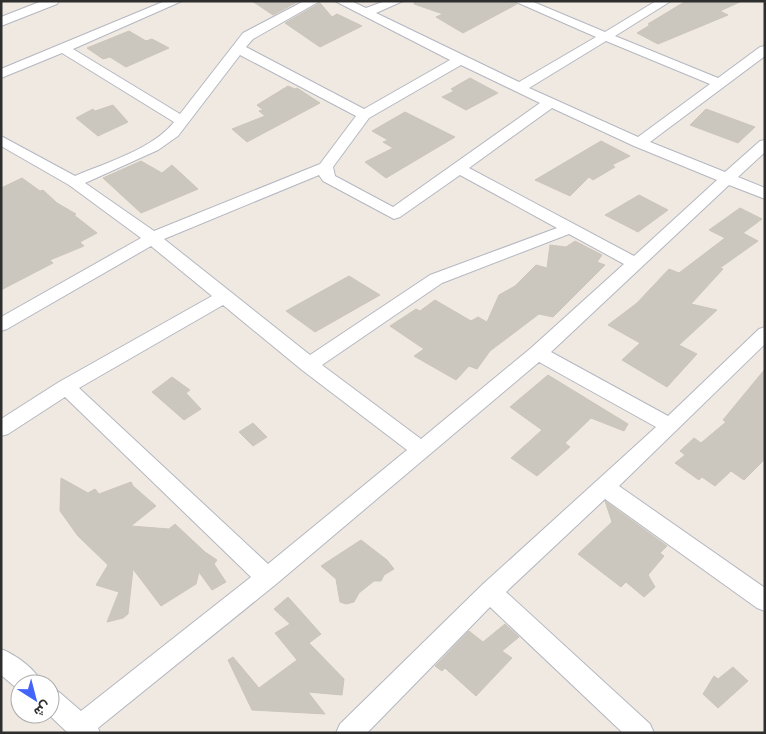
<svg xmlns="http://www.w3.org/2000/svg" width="766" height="734" font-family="'PT Sans Narrow',Vazirmatn,sans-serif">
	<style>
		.building { fill: #cbc7bf; stroke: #cbc5ba }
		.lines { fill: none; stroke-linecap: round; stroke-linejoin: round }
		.minor-casing { stroke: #b4b7c1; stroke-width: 2 }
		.minor { fill: #fff; fill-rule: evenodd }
	</style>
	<rect width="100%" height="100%" fill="#efe9e1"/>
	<path class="building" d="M252,1H299L273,15Z
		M415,1H512L517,4L463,33L436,17L443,14L414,4Z
		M686,1H742L720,11L728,15L658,44L637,33L650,25L648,24Z
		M320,3L332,17L337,14L362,26L320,47L285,23Z
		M129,31L146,41L152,39L169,48L126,67L110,57L103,59L87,48Z
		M470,78L498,93L466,110L442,97L454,91L451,89Z
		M288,86L295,89L297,88L320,103L247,142L232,129L265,116L259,111L263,110L257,105Z
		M113,105L128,122L98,136L76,118L93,109L95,111Z
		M706,109L755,127L738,143L690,125Z
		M405,112L455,137L386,178L365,162L393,148L383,142L388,140L372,131Z
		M601,141L630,156L612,165L615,167L593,180L589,177L570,196L535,180Z
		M141,161L162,173L172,165L198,189L141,213L103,178Z
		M22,178L40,191L43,190L57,203L76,214L74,215L97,233L80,242L84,246L50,260L53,263L1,290V188Z
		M639,195L668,210L638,232L605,215Z
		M740,208L762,219L743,233L758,241L720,268L723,269L691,304L717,310L679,345L697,354L667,387L622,360L640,343L608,325L637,303L669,269L679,273L725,238L709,230Z
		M575,241L602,255L597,262L605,265L553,317L539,314L490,351L477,369L469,366L456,380L414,356L424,349L390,326L416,309L420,311L435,300L471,321L478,317L487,322L499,295L515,286L536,265L547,268L550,245L566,247Z
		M349,276L380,295L315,332L286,311Z
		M765,369V459L744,480L731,471L715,486L702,477L699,480L675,463L685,455L680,451L694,438L701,443L726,422L723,420Z
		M548,375L628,424L624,431L591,418L565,443L570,447L537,476L511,458L542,430L510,407Z
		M172,377L190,390L186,393L201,409L184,420L152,392Z
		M253,423L267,437L253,446L239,432Z
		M61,478L88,493L95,489L99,494L131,482L133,486L156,506L131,526L169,529L175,524L205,552L217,560L214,564L226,582L212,590L199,572L196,584L161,606L133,569L128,614L123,618L107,622L119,592L96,585L108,565L78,536L60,511Z
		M605,501L667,546L660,553L664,556L648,575L655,587L644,597L626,582L621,587L578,554L612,522Z
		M361,540L387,560L394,569L384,575L381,581H374L359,593L354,602L346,604L340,602L336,579L321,566Z
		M288,597L321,634L309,643L344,679L342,695L308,692L325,714L252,710L228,660L233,657L259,688L297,660L275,633L290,624L274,609Z
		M505,624L519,637L502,651L512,658L476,696L445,668L442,671L435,666L469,631L483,642Z
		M733,667L748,681L718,708L703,694L714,676L718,679Z"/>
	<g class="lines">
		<defs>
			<path id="minor" d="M42,1H59L57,4L1,26V17Z
				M165,1H182L73,49L180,114L243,33L304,1H320L253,39L246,47L364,109L450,60L335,1H351L366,8L385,1H403L376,13L519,82L596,37L514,1H531L605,32L656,1H671L615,36L718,78L760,47L765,46V56L650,142L725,172L760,141L765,140V152L738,177L765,188V199L729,185L551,352L668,416L759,329L765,327V344L619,486L765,588V611L757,608L605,499L506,592L650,724L654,733H623L490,607L367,733H336L340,724L482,585L656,427L539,362L275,585L98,728L100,733H68L48,714H50V688L59,692L81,711L251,577L65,397L8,434L1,436V419L59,382L212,296L151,246L7,329L1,331V317L141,238L69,185L1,146V136L75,176C105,163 153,149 174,122L62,53L1,78V69ZM606,41L710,84L638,137L529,88ZM240,55L356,116L320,164L154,231L85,183L158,150L178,136ZM461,65L540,103L393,207L335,176L333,167L369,118ZM552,108L634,146L717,180L634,256L469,168ZM319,175L323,181L394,219L400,217L460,175L557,228L430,275L310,355L164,239ZM569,234L624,264L531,348L421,439L322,365L442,283ZM223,305L302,370L407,450L268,564L79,388Z
				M1,649C16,655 36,669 42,684H20V691L1,675Z"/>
		</defs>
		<use href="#minor" class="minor-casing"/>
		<use href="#minor" class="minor"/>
	</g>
	<rect width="766" height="734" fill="none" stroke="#2e2e2e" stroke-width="5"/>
	<g transform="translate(35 699) rotate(144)"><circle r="24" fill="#ffffff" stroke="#ababab"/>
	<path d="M0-4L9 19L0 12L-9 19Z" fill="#4264fb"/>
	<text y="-8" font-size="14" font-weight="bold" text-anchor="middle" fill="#2e2e2e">ش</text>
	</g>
</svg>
